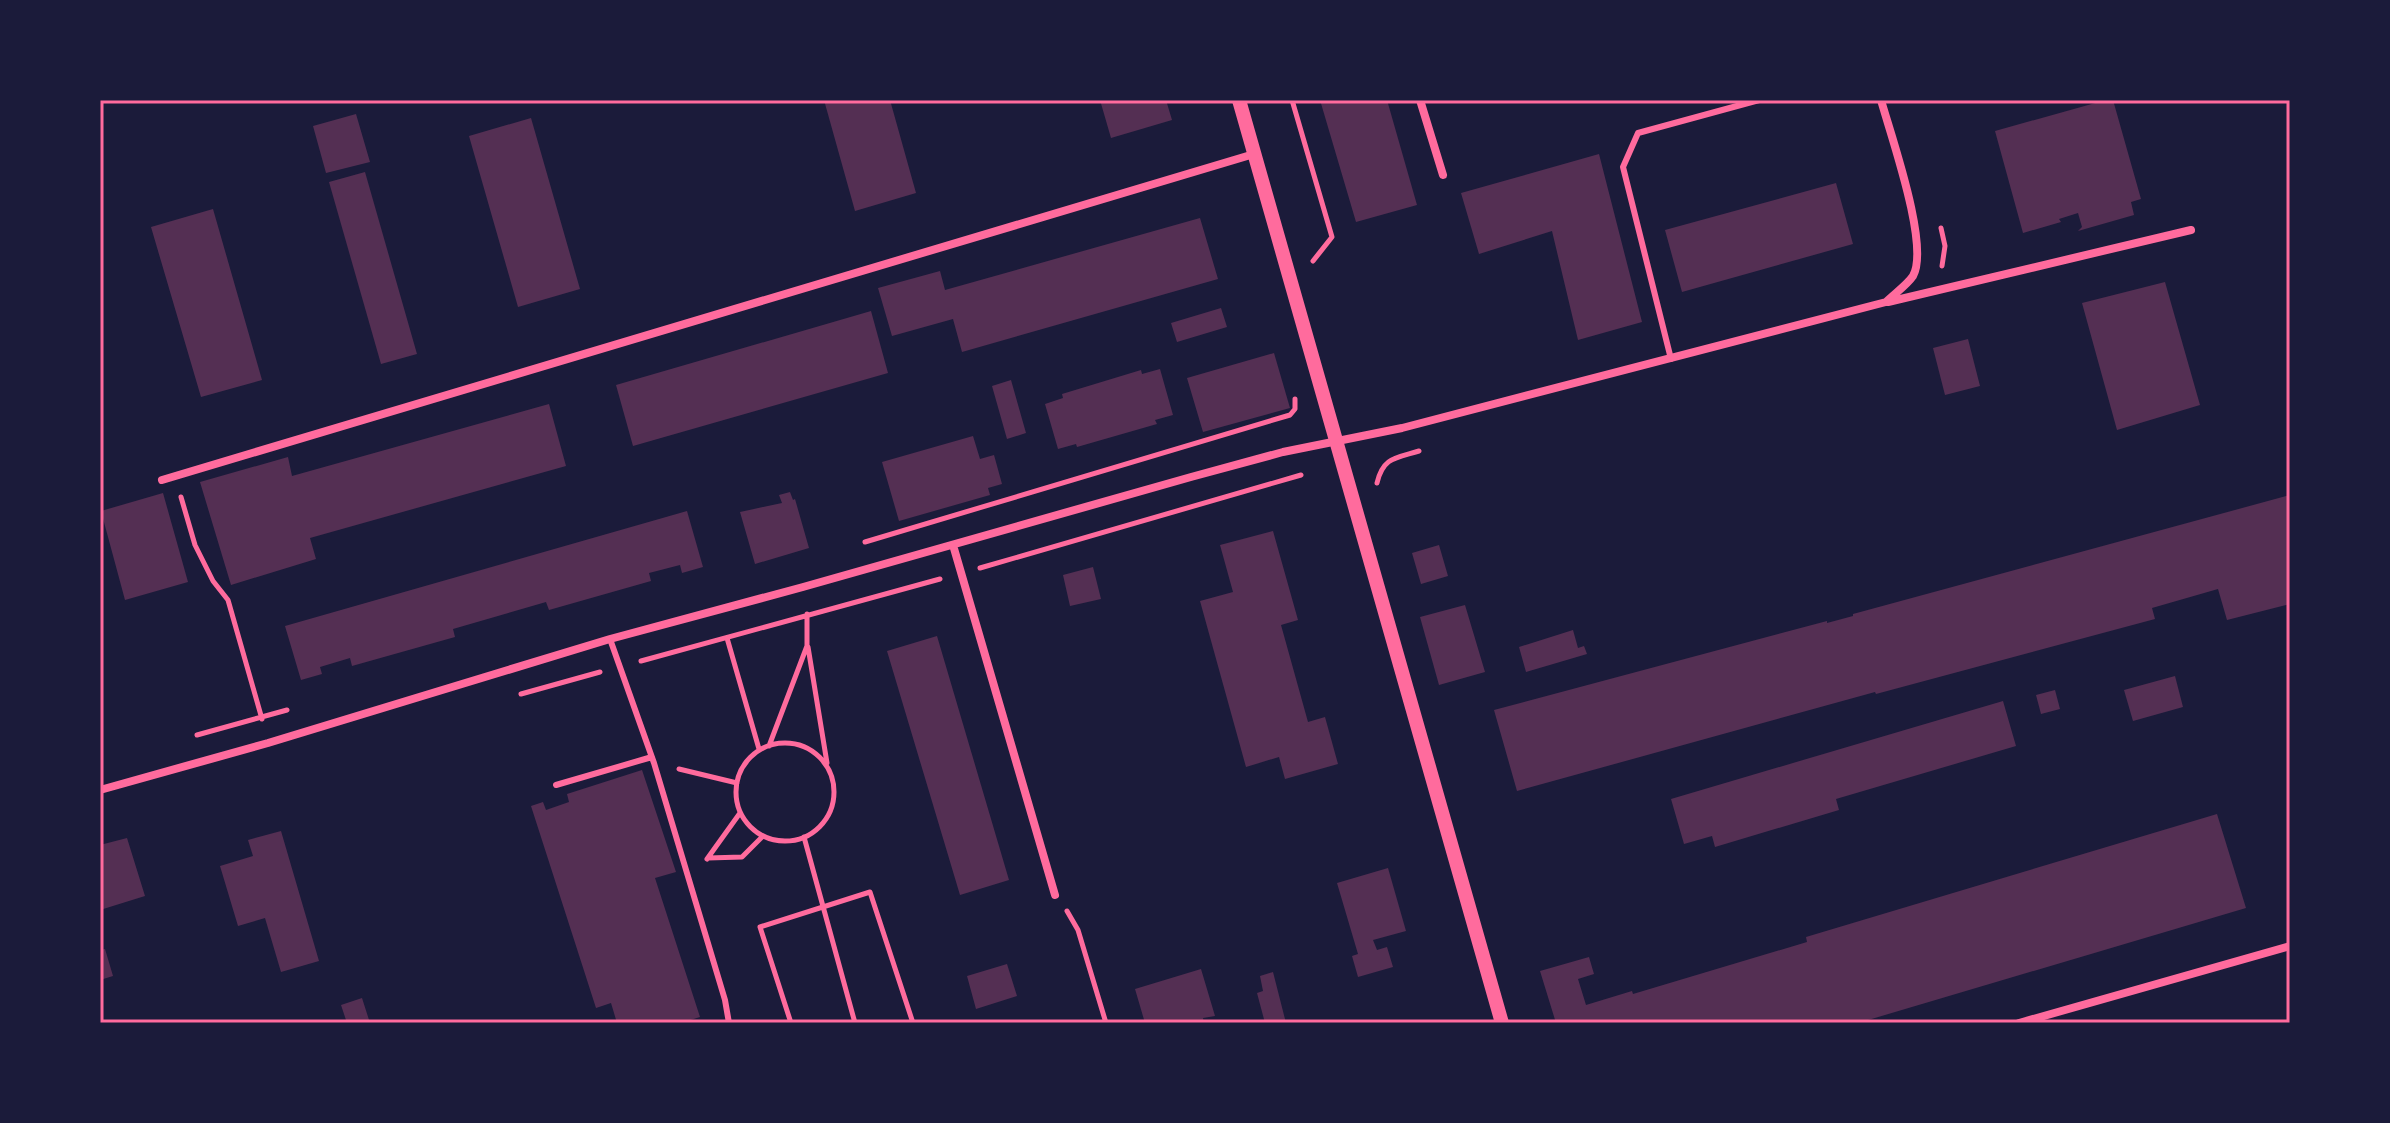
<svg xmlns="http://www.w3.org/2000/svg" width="2390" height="1123" font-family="Commissioner,sans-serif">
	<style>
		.building { fill: #542f53 }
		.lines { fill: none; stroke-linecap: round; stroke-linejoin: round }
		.path { stroke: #ff6b9d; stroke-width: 5 }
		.service { stroke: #ff6b9d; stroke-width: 6 }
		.minor { stroke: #ff6b9d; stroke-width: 8 }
		.tertiary { stroke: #ff6b9d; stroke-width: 14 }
		.neatline { fill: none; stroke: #ff6b9d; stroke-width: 3 }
	</style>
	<rect width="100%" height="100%" fill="#1b1b3a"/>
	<path class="building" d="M824,100H890L916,193L855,211Z
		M1100,100H1166L1172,120L1111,138Z
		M1320,100H1387L1417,205L1356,222Z
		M2106,100H2113L2141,199L2131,202L2134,215L2078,231L2082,227L2078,213L2059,219L2061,222L2023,233L1995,131Z
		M356,114L370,162L326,173L313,126Z
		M531,118L580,289L518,307L469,136Z
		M1599,154L1642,322L1578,340L1552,231L1479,254L1461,193Z
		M365,172L417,354L381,364L329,182Z
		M1836,183L1853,244L1682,292L1665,230Z
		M213,209L262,380L201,397L151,227Z
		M1200,218L1218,279L962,352L953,319L892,336L878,288L940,271L945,290Z
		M2165,282L2200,405L2117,430L2082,303Z
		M1221,308L1227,327L1177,342L1171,323Z
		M871,311L888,373L633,446L616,385Z
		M1968,339L1980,386L1945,395L1933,348Z
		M1274,353L1290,408L1203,432L1187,378Z
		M1160,369L1173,415L1155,420L1157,424L1077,447L1076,444L1058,449L1045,404L1063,398L1062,394L1141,370L1142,374Z
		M1011,380L1026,433L1007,439L992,386Z
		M549,404L566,466L310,538L316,559L231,585L200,482L288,457L292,476Z
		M973,436L980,459L994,455L1002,484L988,488L990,495L899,521L882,462Z
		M790,492L793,500L795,499L809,548L755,564L740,512L782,503L779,495Z
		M163,493L188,582L125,600L101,511Z
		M2290,495V604L2227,620L2218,589L2152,608L2155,619L1876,694L1875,692L1517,791L1494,710L1827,621V623L1853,616V614Z
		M687,511L703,567L682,573L680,565L649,573L651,581L549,610L546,602L453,629L455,637L352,666L350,658L320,667L322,674L301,680L285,626Z
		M1273,531L1298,620L1281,625L1308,722L1325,717L1338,764L1285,779L1279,757L1246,767L1200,601L1233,592L1220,545Z
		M1439,545L1448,576L1421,584L1412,553Z
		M1093,567L1101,599L1070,606L1063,575Z
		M1465,605L1485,672L1439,685L1420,617Z
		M1573,630L1578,648L1584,646L1587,654L1526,672L1519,647Z
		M937,636L1009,880L960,895L887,651Z
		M2175,676L2183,707L2133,721L2124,690Z
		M2055,690L2060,709L2041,714L2036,695Z
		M2003,701L2016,746L1836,799L1839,810L1715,847L1712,836L1684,844L1671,799Z
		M642,770L676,872L655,878L700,1017L681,1023H617L611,1003L596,1008L531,806L543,802L546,810L569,802L567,794Z
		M2217,814L2246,908L1858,1023H1556L1540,971L1589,957L1594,974L1578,979L1586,1005L1632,991L1633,994L1807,942L1806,937Z
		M281,831L319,961L281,972L265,918L238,926L220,866L253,856L248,840Z
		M127,838L145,896L100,910V845Z
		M1388,868L1406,931L1373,940L1377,950L1387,947L1393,967L1358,977L1352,956L1358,954L1337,883Z
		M105,949L113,976L100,980V950Z
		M1007,964L1017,996L976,1009L967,976Z
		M1201,969L1215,1016L1203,1018L1204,1023H1145L1135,989Z
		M1273,972L1286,1023H1265L1257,993L1263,991L1260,976Z
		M362,998L370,1023H347L341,1005Z"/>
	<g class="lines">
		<path class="path" d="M1292,100L1332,237L1313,261
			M1941,228L1945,246L1942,266
			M1377,483C1383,457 1396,458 1419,451
			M181,497L195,545L213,581L228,600L262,719
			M865,542L1290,415L1295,409V399
			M980,568L1301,475
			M727,638L759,749
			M808,647L827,763
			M641,661L940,579
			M521,694L600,672
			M197,735L287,710
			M736 792a49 49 0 1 1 98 0a49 49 0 1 1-98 0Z
			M769,746L807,646V614
			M679,769L737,783
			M804,837L855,1023
			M708,858L742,857L762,837
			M707,859L740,813
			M1067,911L1078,930L1106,1023
			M791,1023L760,927L870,892L913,1023"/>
		<path class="service" d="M1671,359L1623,167L1638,133L1759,100
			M610,639L654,763L725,1000L729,1023
			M556,785L652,757"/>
		<path class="minor" d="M1420,100L1443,175
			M1888,302L2191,230
			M162,480L1254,154
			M953,545L1055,895
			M100,790L268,743L610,639L803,587L1191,477L1283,452L1402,428L1886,302C1894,294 1907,285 1913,276C1930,246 1891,136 1881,100
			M2019,1023L2290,946"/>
		<path class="tertiary" d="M1239,100L1502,1023"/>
	</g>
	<rect width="2390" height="1123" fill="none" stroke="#1b1b3a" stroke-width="204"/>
	<rect x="102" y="102" width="2186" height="919" class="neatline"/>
</svg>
